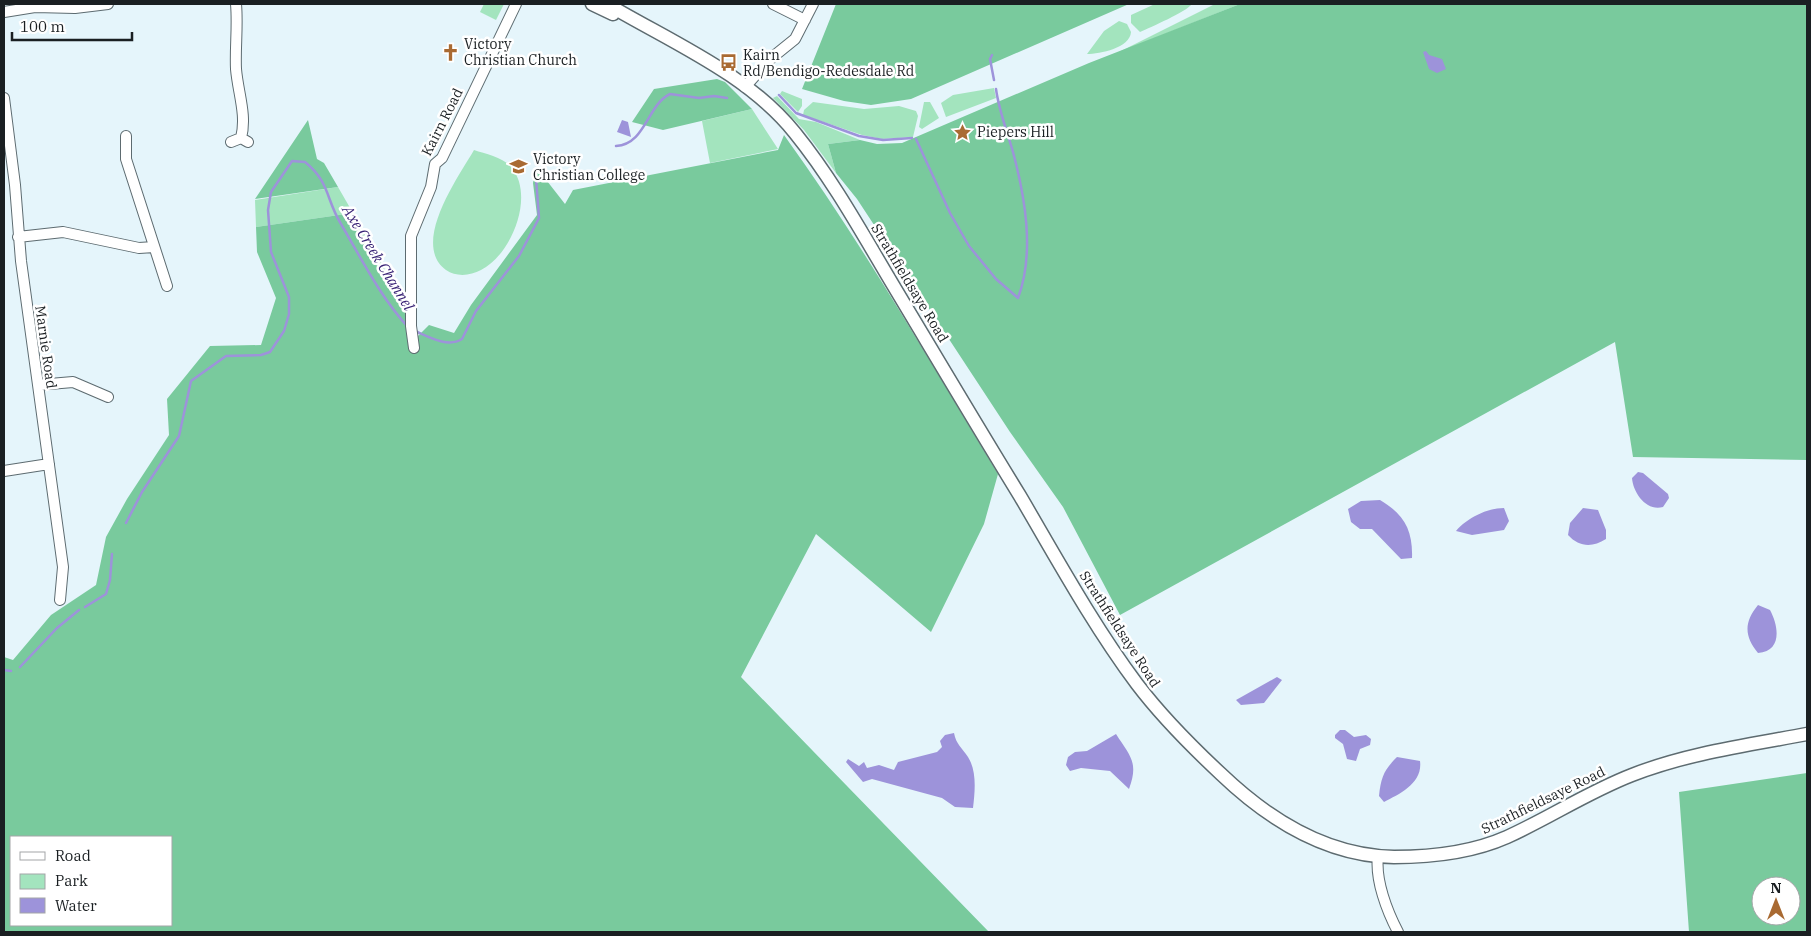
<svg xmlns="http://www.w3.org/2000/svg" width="1811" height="936" font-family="'IBM Plex Serif',serif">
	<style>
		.green { fill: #a3e4be }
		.forest { fill: #79ca9d; fill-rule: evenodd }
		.water { fill: #9d93da }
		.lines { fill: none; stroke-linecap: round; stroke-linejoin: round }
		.stream { stroke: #9d93da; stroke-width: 2.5 }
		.minor-casing { stroke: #5d6b70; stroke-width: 12 }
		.major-casing { stroke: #5d6b70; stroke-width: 15 }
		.minor { stroke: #fff; stroke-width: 10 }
		.major { stroke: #fff; stroke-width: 12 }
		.labels { text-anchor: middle; stroke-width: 5; stroke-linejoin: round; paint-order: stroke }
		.poi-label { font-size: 14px; fill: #1a1f22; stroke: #fff; text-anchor: start }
		.street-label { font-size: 14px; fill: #1a1f22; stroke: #fff }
		.water-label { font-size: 15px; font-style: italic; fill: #392275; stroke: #fff }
	</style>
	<rect width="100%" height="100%" fill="#e5f5fb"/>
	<path class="green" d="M484,4H504L496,20L480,12Z
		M1155,4H1192C1186,12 1151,27 1140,32L1131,23V15Z
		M1215,4H1240L1117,53Z
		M1119,21L1127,24L1131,32C1130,48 1100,54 1087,54L1104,31Z
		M994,88L996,98L946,117L941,103L953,95Z
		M782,91L802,99V106L798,112L780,94Z
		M777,96L799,119L816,122L860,140L828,144L836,173L804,130L773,98Z
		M813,102L864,109L899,106L916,111L918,116L913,137L882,139L862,135L803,115L804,110Z
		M924,102H930L939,118L922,129L919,127Z
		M752,109L778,149L710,163L702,121Z
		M474,150C486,154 505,158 512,168C535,197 511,255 481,270C470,276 456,277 446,270C410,244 459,176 474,150Z
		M338,187L353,213L256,227L255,200Z"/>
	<path class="forest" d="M836,4H1129L911,99L871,105L844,101L802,89Z
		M1240,4H1807V460L1633,457L1615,342L1120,615L1063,507L1010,432L857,199L836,173L828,144L860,140L877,144L902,143L1089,63Z
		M717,79L725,82L752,109L663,130L632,122L654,89Z
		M308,120L317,159L324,163L338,187L255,199Z
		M784,135C862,243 929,360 998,474L984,524L931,632L816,534L741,677L989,932H4V657L13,660L51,615L96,585L106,537L127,499L169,435L167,399L210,346L261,345L276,298L257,252L256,227L353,213L404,303L408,333L413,341L429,325L454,333L471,305L537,215L533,183L535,174L540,172L565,204L573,190L778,150ZM11,837H171V925H11Z
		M1807,773V932H1689L1679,792ZM1761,886H1791V916H1761Z"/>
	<path class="water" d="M1426,51L1429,55L1442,59L1446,69L1437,73L1429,69L1423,52Z
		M622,120L628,122L631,137L617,132Z
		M1638,472L1643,473L1668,494L1669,498L1663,507C1647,512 1633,493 1632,478Z
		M1380,500C1404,514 1413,530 1412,558L1401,559L1372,529H1360L1351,522L1348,509L1361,501Z
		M1504,508L1509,521L1504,530L1472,535L1456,531C1467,518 1487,508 1504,508Z
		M1583,508L1598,510L1606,530V539C1592,548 1579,547 1568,535L1570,523Z
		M1758,605L1770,610C1779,627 1782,651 1758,653C1744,636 1744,622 1758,605Z
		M1277,677L1282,680L1264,703L1241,705L1236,700Z
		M1340,730H1345L1354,737L1366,735L1371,739L1370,745L1360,749L1356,761L1347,759L1343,744L1335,738V735Z
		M954,733C956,744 962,748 968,757C977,771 975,791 973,808L955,807L942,798L872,779L863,782L846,762L848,759L859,766L864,762L867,768L879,765L894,770L898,762L937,752L942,747L940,741L945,735Z
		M1116,734C1130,756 1139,762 1129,789L1110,771L1081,768L1070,771L1066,765L1068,757L1075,752L1087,751Z
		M1397,757L1420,761C1423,783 1400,794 1384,802L1379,796C1381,777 1384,770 1397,757Z"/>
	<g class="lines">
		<path class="stream" d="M992,55L990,59L994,80
			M779,95L796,113L859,136L883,140L912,138
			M916,139L950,213L969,246L996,279L1018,298C1035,253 1025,197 1013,152C1007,131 999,111 996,89
			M616,146C646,144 647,105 670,94L699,98L714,96L727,98
			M415,331C429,337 448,348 462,339L476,311L519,256L539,218L536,178
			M126,523L142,492L179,436L191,381L226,356L261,355L270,352L284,331L289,314V297L271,252L268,210L271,192L292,161L305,162C330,182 326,200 341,224C361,258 381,298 408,327
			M85,607L106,594L110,580L112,554
			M20,667L57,628L79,610
			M4,670L11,671"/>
		<defs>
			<path id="minor" d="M236,4C238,26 235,47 236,69C238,93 247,115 241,138
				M773,4L805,20
				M4,12L35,7L75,8L108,4
				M745,87L769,60L795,39L813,4
				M4,98L15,185L21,261L63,567L60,600
				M126,136V159L167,286
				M231,142L241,138L248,142
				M18,237L63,232L139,248L154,247
				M414,348L411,326V236L431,187L435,164L442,158L516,4
				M38,385L73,382L108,397
				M4,471L49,464
				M1378,856C1375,880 1387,911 1398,932"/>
			<path id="major" d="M592,4L613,14
				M607,4C671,42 748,74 795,133C833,180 862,233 893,285C935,355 977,426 1020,496C1057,559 1093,625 1137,684C1162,717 1191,746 1221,774C1268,819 1327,856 1394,857C1433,857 1471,853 1507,837C1549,818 1588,792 1632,775C1688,753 1749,745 1807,734"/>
		</defs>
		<use href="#minor" class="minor-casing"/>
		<use href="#major" class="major-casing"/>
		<use href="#minor" class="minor"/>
		<use href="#major" class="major"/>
	</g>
	<defs>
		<symbol id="church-bare" viewBox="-9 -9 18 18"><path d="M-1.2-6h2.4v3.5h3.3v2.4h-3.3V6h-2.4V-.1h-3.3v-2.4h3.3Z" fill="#a96a32" stroke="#fff" stroke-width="2.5" paint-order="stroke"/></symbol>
		<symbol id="bus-bare" viewBox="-9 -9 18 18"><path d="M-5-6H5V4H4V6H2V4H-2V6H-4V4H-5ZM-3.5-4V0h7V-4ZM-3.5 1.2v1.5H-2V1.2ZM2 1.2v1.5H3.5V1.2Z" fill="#a96a32" stroke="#fff" stroke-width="2.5" paint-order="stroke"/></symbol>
		<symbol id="sight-bare" viewBox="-9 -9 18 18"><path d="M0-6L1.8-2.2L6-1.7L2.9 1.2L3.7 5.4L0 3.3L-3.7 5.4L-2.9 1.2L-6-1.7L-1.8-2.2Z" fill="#a96a32" stroke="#fff" stroke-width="2.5" paint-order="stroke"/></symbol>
		<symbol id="school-bare" viewBox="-9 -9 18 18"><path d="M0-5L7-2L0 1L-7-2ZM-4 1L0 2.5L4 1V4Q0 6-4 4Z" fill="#a96a32" stroke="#fff" stroke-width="2.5" paint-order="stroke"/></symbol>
	</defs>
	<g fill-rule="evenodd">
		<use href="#church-bare" x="438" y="40" width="25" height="25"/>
		<use href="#bus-bare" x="716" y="50" width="25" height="25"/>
		<use href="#sight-bare" x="950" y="120" width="25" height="25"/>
		<use href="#school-bare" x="506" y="154" width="25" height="25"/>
	</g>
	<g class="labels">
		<g class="poi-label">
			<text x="464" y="49">Victory<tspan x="464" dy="16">Christian Church</tspan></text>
			<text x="743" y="60">Kairn<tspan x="743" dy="16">Rd/Bendigo-Redesdale Rd</tspan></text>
			<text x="977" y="137">Piepers Hill</text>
			<text x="533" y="164">Victory<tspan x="533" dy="16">Christian College</tspan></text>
		</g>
		<g class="street-label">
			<text transform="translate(442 122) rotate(-63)" y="5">Kairn Road</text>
			<text transform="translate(910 283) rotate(59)" y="5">Strathfieldsaye Road</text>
			<text transform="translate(46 347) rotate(82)" y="5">Marnie Road</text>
			<text transform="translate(1120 629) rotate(57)" y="5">Strathfieldsaye Road</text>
			<text transform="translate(1543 800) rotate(-26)" y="5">Strathfieldsaye Road</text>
		</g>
		<g class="water-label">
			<text transform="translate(378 258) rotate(58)" y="5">Axe Creek Channel</text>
		</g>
	</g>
	<rect width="1811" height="936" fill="none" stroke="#1a1f22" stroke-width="10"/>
	<rect x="10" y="836" width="162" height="90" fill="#ffffff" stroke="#a3a5a7"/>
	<rect x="20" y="852" width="25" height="8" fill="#ffffff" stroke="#a3a5a7"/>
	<text x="55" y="861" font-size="15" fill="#1a1f22">Road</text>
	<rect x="20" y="874" width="25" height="15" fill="#a3e4be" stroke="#a3a5a7"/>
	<text x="55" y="886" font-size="15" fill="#1a1f22">Park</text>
	<rect x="20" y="898" width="25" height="15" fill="#9d93da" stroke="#a3a5a7"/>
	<text x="55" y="911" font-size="15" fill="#1a1f22">Water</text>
	<g transform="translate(1776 901)"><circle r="24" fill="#ffffff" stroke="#a3a5a7"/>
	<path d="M0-4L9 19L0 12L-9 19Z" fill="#a96a32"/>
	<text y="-8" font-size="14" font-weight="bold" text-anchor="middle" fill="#1a1f22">N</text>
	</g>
	<path d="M12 32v8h120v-8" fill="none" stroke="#1a1f22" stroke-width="2.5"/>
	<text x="20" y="32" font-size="15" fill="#1a1f22" stroke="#ffffff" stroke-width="4" paint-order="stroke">100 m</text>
</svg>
